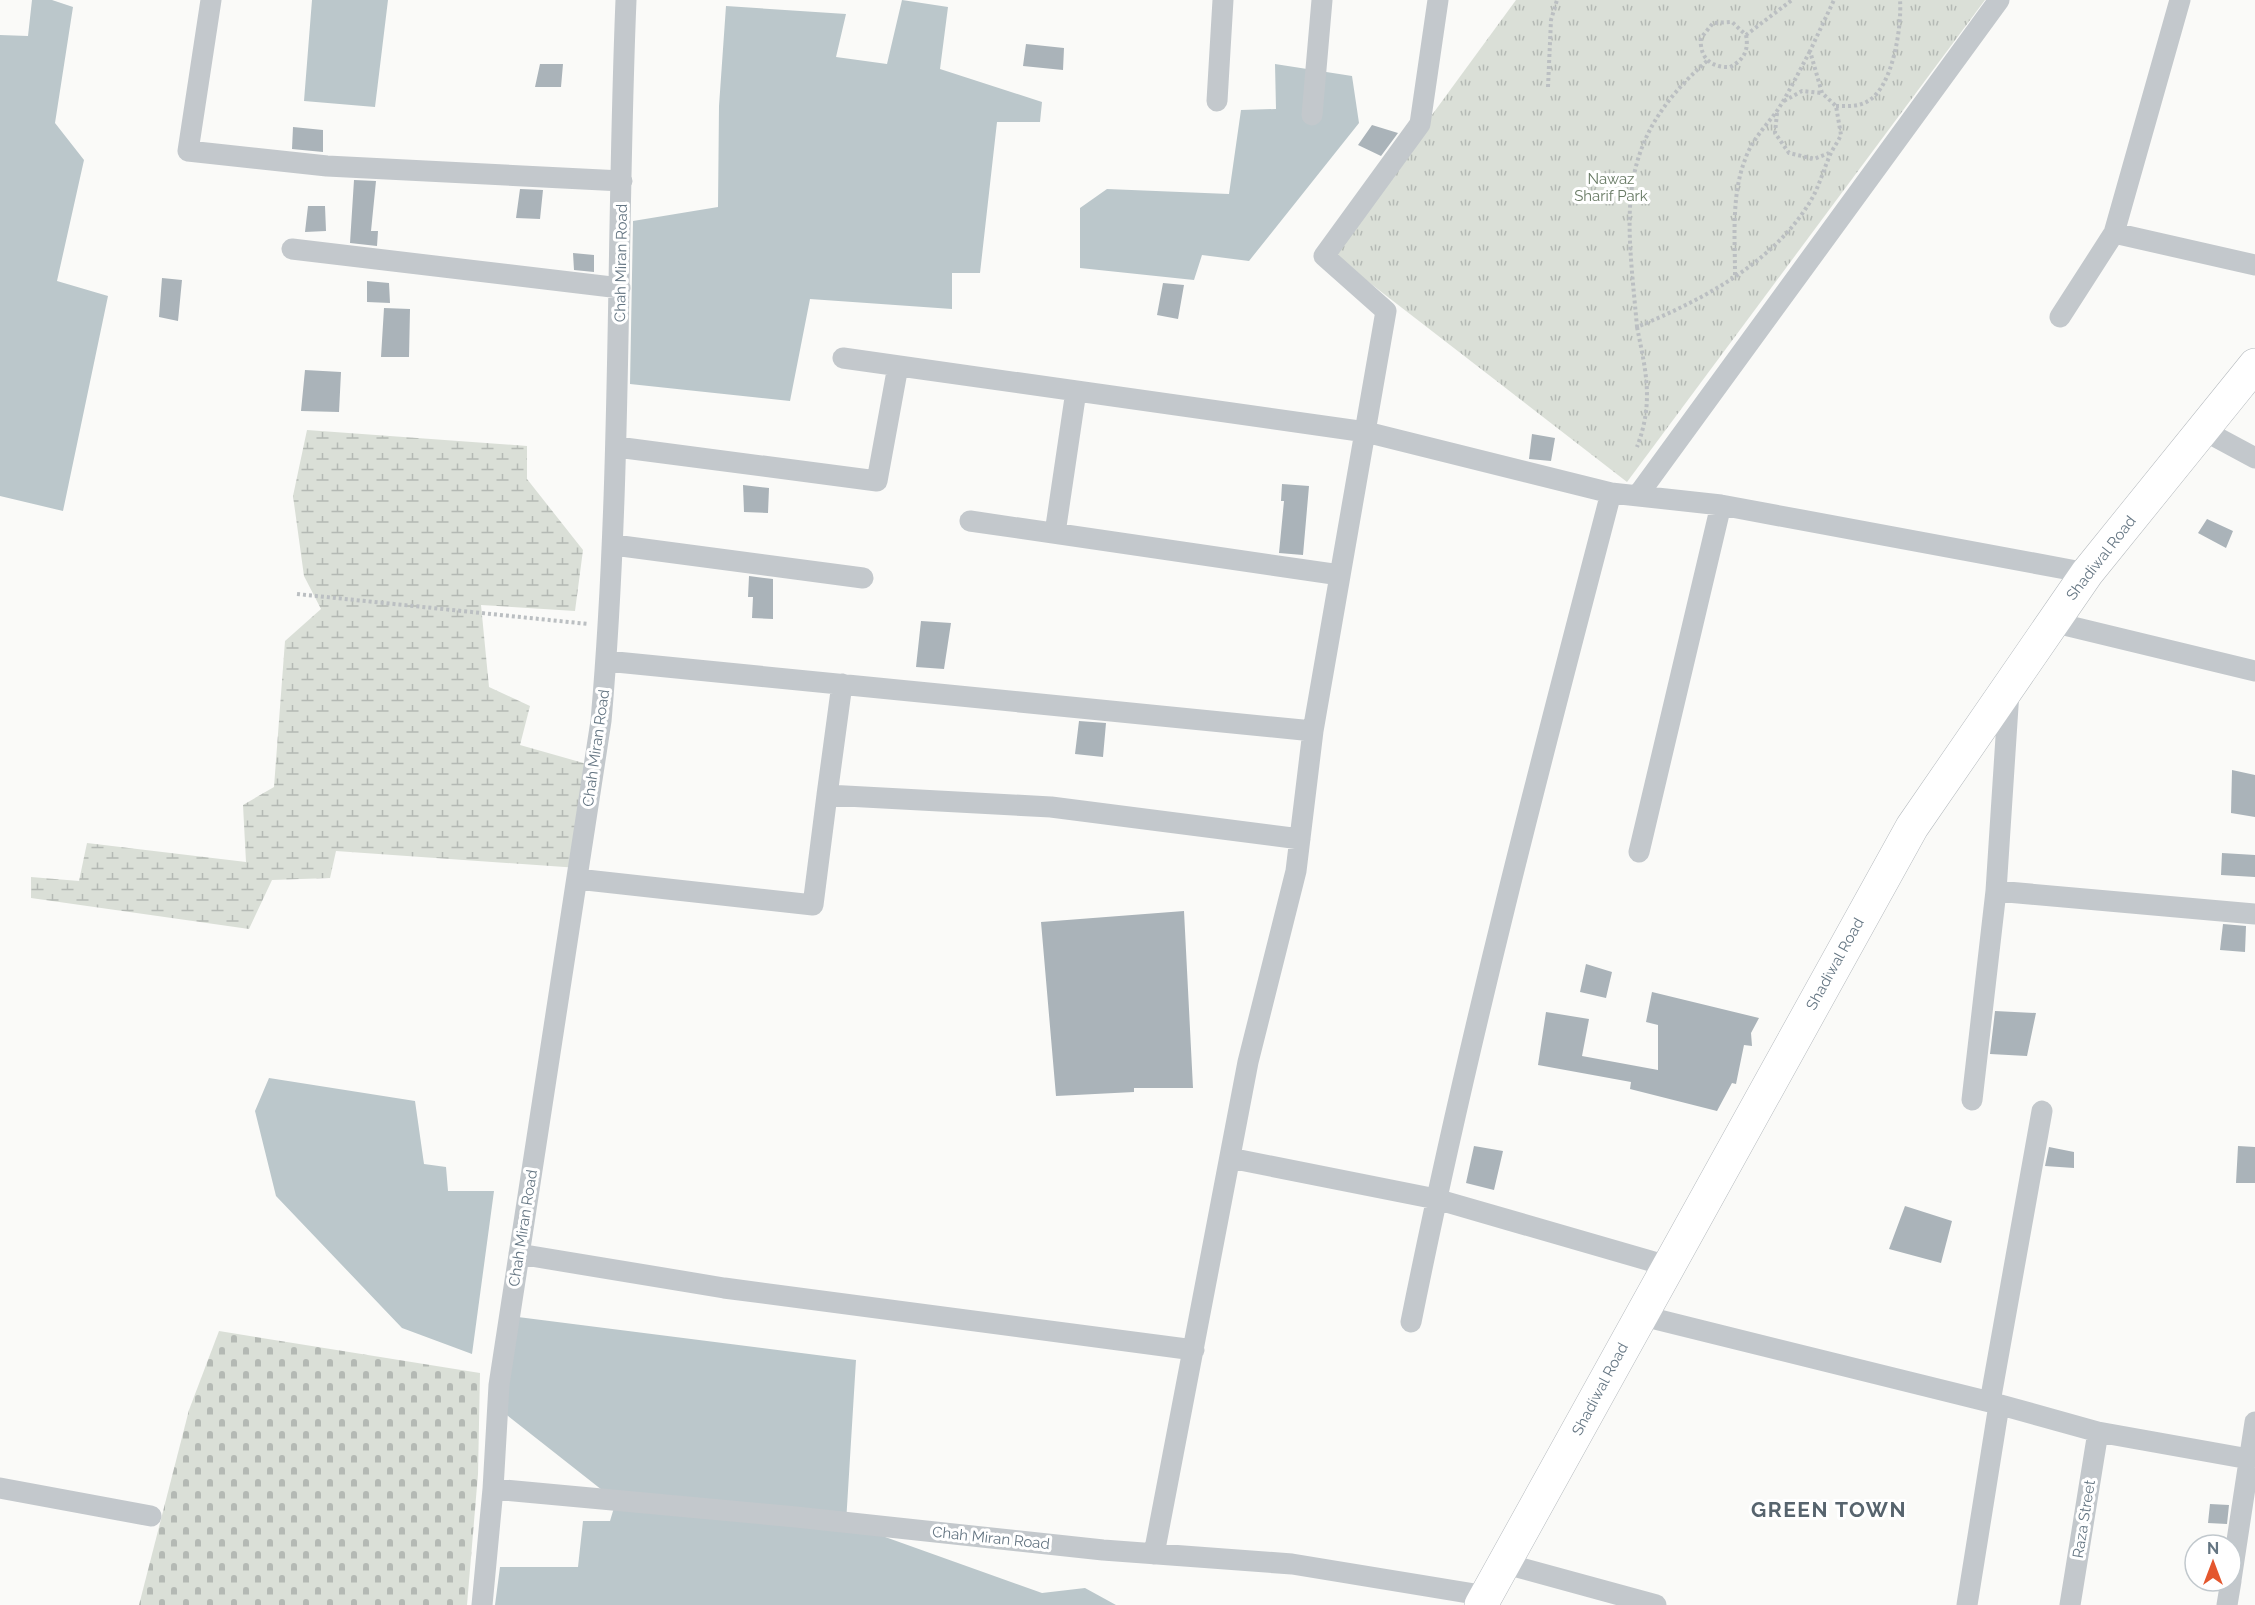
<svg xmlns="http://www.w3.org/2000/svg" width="2255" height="1605" font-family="Raleway,sans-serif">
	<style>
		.wetland { fill: url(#wetland-marsh) }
		.cemetery { fill: url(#cemetery-stones) }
		.park { fill: url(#park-tufts) }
		.water { fill: #bbc7cb }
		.building { fill: #aab3b9 }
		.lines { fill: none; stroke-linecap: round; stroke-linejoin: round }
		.primary-casing { stroke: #b5babe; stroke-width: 34 }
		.path { stroke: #bbbfc2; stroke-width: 4; stroke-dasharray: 3 3; stroke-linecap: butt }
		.street { stroke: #c3c8cc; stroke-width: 21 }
		.primary { stroke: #fff; stroke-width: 33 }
		.labels { text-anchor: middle; stroke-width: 6; stroke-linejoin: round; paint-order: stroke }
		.park-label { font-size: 15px; fill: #687a64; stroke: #fff }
		.street-label { font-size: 15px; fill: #657683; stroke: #fff }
		.district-label { font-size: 21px; font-weight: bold; letter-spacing: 1.5px; fill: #57646e; stroke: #fff }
	</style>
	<defs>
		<pattern id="wetland-marsh" width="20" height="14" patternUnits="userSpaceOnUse" patternTransform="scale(1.5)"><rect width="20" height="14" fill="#dadfd7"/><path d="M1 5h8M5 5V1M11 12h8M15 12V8" fill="none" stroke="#b4b9b4"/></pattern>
		<pattern id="cemetery-stones" width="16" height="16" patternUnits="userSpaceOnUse" patternTransform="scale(1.5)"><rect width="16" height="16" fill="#dadfd7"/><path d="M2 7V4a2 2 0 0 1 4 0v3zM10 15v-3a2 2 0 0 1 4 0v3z" fill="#b4b9b4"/></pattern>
		<pattern id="park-tufts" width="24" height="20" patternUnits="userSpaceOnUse" patternTransform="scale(1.5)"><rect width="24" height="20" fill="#dadfd7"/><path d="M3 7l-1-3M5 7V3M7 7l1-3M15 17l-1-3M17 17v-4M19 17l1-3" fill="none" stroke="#b4b9b4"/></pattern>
	</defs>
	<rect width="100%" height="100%" fill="#fafaf8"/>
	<path class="wetland" d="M307,430L527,446V479L583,550L575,611L481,605L489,687L530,706L520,745L594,766L579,868L336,851L330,878L272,880L249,929L31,898V877L79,881L87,843L246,862L243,805L274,787L285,641L321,609L304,576L293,496Z"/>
	<path class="cemetery" d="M219,1331L480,1373L478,1474L467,1605H139L189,1410Z"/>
	<path class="park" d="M1516,0H1985L1627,482L1331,253Z"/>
	<path class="water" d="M32,0H52L73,7L55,123L84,160L57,281L108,296L63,511L0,496V35L28,36Z
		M312,0H388L375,107L304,101Z
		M902,0L948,7L940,69L1042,102L1040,122H997L980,273H952V309L810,299L790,401L630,384L633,221L718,207L719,106L726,6L846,14L836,57L887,64Z
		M1275,64L1352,76L1359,123L1249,261L1202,255L1194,280L1080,268V208L1107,189L1229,194L1241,110L1276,109Z
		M269,1078L415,1101L424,1164L446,1167L448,1191H494L472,1354L402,1328L276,1196L255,1111Z
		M510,1316L856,1360L846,1523L1042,1593L1085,1588L1116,1605H495L500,1567H578L583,1521H610L616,1501L498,1408Z"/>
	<path class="building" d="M1026,44L1064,48L1063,70L1023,66Z
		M540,64H563L561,87H535Z
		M1372,125L1398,133L1381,156L1358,145Z
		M293,127L323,130V152L292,149Z
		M354,180L376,181L371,231H378L377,246L350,243Z
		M520,189L543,190L540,219L516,218Z
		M308,206H325L326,231L305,232Z
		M573,253L594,255V272L574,270Z
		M162,278L182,280L178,321L159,317Z
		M367,281L389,283L390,303L367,302Z
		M1163,283L1184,285L1178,319L1157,315Z
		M384,308L410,309L409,357H381Z
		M305,370L341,372L339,412L301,411Z
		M1532,434L1555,438L1551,461L1529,459Z
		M1282,484L1309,486L1303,555L1279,553L1284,501H1281Z
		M743,485L769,488L768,513L744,512Z
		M2207,519L2233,531L2226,548L2198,533Z
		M749,576L773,579V619L752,618L753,597H748Z
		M921,621L951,623L944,669L916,667Z
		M1079,721L1106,723L1103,757L1075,754Z
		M2232,770L2255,775V817L2231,813Z
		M2222,853L2255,855V877L2221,875Z
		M1184,911L1193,1088H1134V1092L1056,1096L1041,922Z
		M2223,924L2246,926L2245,952L2220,950Z
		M1586,964L1612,972L1606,998L1580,992Z
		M1652,992L1759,1018L1751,1033L1752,1046L1744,1045L1736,1084L1732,1083L1717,1111L1630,1089L1631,1082L1538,1065L1546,1012L1589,1019L1582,1056L1658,1070V1025L1646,1022Z
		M1995,1011L2036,1013L2027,1056L1990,1054Z
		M1474,1146L1503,1151L1494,1190L1466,1183Z
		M2238,1146L2255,1147V1183H2236Z
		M2049,1147L2074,1152V1168L2045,1166Z
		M1905,1206L1952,1221L1941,1263L1889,1249Z
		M2210,1504L2229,1505L2227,1524L2208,1523Z"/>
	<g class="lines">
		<defs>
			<path id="primary" d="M1481,1605L1912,827L2087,573L2255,365"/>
		</defs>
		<use href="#primary" class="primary-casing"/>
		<path class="path" d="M1746,35C1749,50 1744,60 1730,67C1711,68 1699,57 1701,38L1713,23L1732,22L1746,35L1792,0
			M1707,61C1612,144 1627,213 1637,327C1702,300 1772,264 1810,202C1819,187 1823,171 1830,155C1833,148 1838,142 1841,135L1836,106L1822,93L1810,51L1834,0
			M1548,87L1551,20L1557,0
			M1784,101L1802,91L1821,93
			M1836,106C1847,106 1859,107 1868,101C1893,87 1902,26 1900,0
			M1777,113L1775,133L1789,153L1814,159L1829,153
			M1735,275C1735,236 1731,194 1746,157C1753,138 1768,124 1779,108C1790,90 1800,70 1810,51
			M1637,327C1646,372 1654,402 1637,447
			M297,594L588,624"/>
		<path class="street" d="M211,0L188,151L327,166L622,181
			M2180,0L2114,233L2255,265
			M1217,101L1223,0
			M1312,115L1322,0
			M292,249L620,288
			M2060,317L2114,233
			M843,358L1366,432L1611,493L1721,505
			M2203,430L2255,458
			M617,447L877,481L898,366
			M1638,495L1999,0
			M970,521L1340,575
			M1055,533L1076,391
			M614,545L863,578
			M2052,622L2255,671
			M606,661L1313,731
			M842,684L827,795L1051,807L1300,839
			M1639,852L1721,505L2087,573
			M577,879L813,905L827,795
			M1996,891L2255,914
			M1972,1100L1996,891L2009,691
			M1230,1158L1436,1199L1668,1266
			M519,1254L724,1288L1194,1350
			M1639,1315L1990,1402L2098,1432L2249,1459
			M1411,1322C1467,1043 1539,768 1611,493
			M1990,1402L2042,1111
			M0,1488L151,1516
			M493,1489L796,1517L1103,1550L1292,1564L1487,1596
			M1154,1554L1248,1062L1296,871L1313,731L1386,311L1324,256L1420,124L1438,0
			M1506,1564L1656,1605
			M2231,1580L2255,1422
			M482,1605L493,1489L499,1385L601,721C622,481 616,241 626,0
			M1967,1605L1999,1405
			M2070,1605L2098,1432
			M2227,1605L2231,1581"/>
		<use href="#primary" class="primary"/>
	</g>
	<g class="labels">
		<g class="park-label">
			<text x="1611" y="184">Nawaz<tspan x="1611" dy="17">Sharif Park</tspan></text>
		</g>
		<g class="street-label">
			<text transform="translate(621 263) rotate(-89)" y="5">Chah Miran Road</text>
			<text transform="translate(2101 558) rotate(-52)" y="5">Shadiwal Road</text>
			<text transform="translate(596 748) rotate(-82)" y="5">Chah Miran Road</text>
			<text transform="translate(1835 964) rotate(-61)" y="5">Shadiwal Road</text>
			<text transform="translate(523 1228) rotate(-81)" y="5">Chah Miran Road</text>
			<text transform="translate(1600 1389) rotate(-62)" y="5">Shadiwal Road</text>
			<text transform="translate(2084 1519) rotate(-81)" y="5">Raza Street</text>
			<text transform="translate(991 1538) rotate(6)" y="5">Chah Miran Road</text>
		</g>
		<g class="district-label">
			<text x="1829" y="1517">GREEN TOWN</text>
		</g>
	</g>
	<g transform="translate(2213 1563)"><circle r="28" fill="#ffffff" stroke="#c1c8cd" stroke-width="1.5"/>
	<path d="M0-4.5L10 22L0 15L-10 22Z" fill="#e4572e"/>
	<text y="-9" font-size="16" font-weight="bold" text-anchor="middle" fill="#657683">N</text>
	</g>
</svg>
